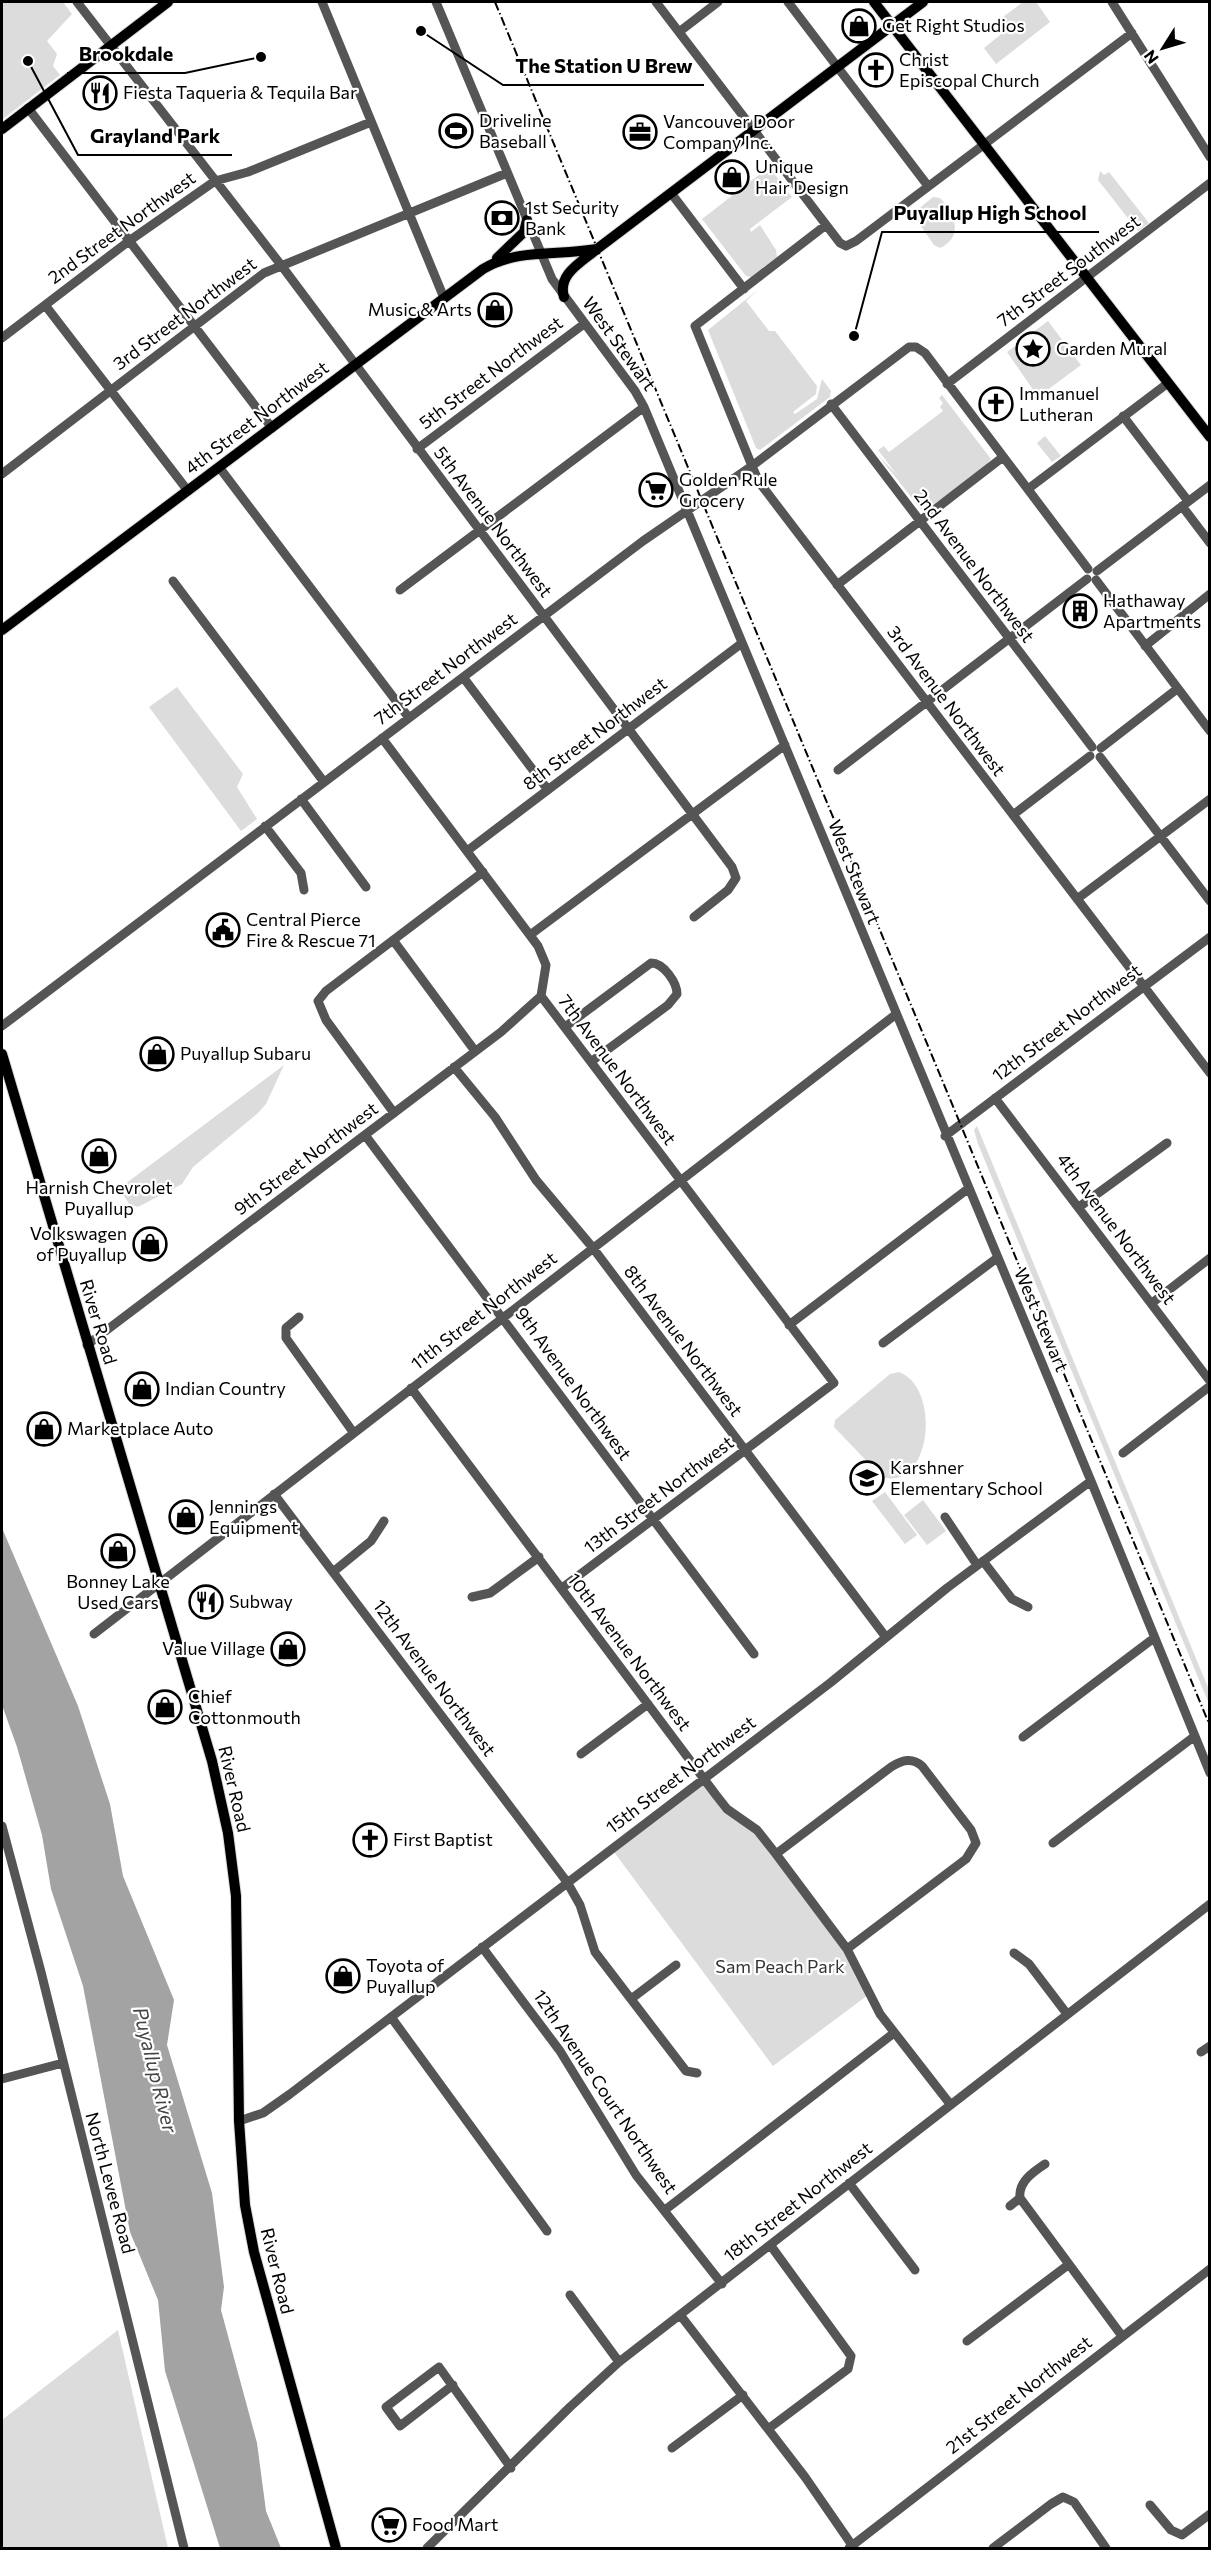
<svg xmlns="http://www.w3.org/2000/svg" width="1211" height="2550" font-family="Commissioner,sans-serif">
	<style>
		.green { fill: #dcdcdc }
		.water { fill: #a3a3a3 }
		.lines { fill: none; stroke-linecap: round; stroke-linejoin: round }
		.major-casing { stroke: #dbdbdb; stroke-width: 12 }
		.minor { stroke: #555; stroke-width: 9 }
		.major { stroke: #000; stroke-width: 10 }
		.rail { stroke: #000; stroke-width: 2; stroke-dasharray: 9 3 1.5 3; stroke-linecap: butt }
		.labels { text-anchor: middle; stroke-width: 4.5; stroke-linejoin: round; paint-order: stroke }
		.poi-label { font-size: 18px; fill: #000; stroke: #fff; text-anchor: start }
		.street-label { font-size: 18px; fill: #000; stroke: #fff }
		.park-label { font-size: 18px; fill: #333; stroke: #fff }
		.water-label { font-size: 20px; font-style: italic; fill: #444; stroke: #fff }
		.leader { fill: none; stroke: #000; stroke-width: 2 }
		.callout-dot { fill: #000; stroke: #fff; stroke-width: 2 }
		.callout-label { font-size: 20px; text-anchor: middle; font-weight: bold; fill: #000; stroke: #fff; stroke-width: 4.5; stroke-linejoin: round; paint-order: stroke }
	</style>
	<rect width="100%" height="100%" fill="#fff"/>
	<path class="green" d="M2,2H63L72,14L47,41L57,54L53,66L60,75L3,119Z
		M1023,2H1036L1050,22L996,64L984,48L1010,27L1003,17Z
		M769,167L792,197L750,229L751,232L760,225L776,250L777,257L751,277L746,276L702,219Z
		M1100,171L1104,175L1109,172L1149,223L1138,231L1098,180Z
		M933,197L940,198C955,213 964,237 940,248L934,245L914,216L916,211Z
		M759,289L746,301L769,331H775L817,386L816,394L793,412L795,414L817,399L822,379L831,391L830,397L760,450L756,448L708,330Z
		M1048,321L1081,365L1038,397L1007,352Z
		M942,395L991,459L982,470L923,512L877,454L897,475L878,450L884,446L889,452L943,411L940,407L943,403L939,398Z
		M1045,436L1061,456L1052,462L1037,443Z
		M177,687L243,774L237,787L257,819L241,831L149,707Z
		M284,1065L266,1104L258,1113L193,1167L182,1184L138,1207L129,1204L121,1191L125,1184Z
		M977,1126L1209,1690V1704L978,1144L974,1130Z
		M899,1372C942,1388 931,1492 882,1477L834,1427L835,1420L890,1374Z
		M885,1492L917,1535L905,1544L872,1501Z
		M923,1500L946,1531L927,1545L904,1515Z
		M703,1778L749,1825L847,1949L868,1995L773,2066L611,1848Z
		M118,2330L168,2548H2V2420Z"/>
	<path class="water" d="M2,1528L78,1706L110,1804L123,1876L174,2000L167,2045L212,2193L224,2287L221,2310L257,2443L266,2511L281,2548H220L165,2371L158,2300L130,2232L83,1986L51,1889L42,1835L17,1747L2,1705Z"/>
	<g class="lines">
		<defs>
			<path id="major" d="M874,2L1210,437
				M2,129L168,2
				M497,258L524,232L527,220
				M564,297C557,274 582,262 597,249L923,2
				M2,630L483,269C518,248 558,256 597,249
				M2,1054L212,1761L228,1833L236,1896L239,2121L245,2205L254,2252L336,2548"/>
		</defs>
		<use href="#major" class="major-casing"/>
		<path class="minor" d="M77,2L281,265L732,867L736,878L728,890L694,917
			M322,2L444,298
			M436,2L552,279L635,391L644,407L1091,1481L1210,1773
			M656,2L840,243L846,246L856,241L1132,33
			M788,2L928,186
			M1112,2L1210,157
			M679,32L718,2
			M28,108L272,428
			M671,193L744,289
			M826,225L695,326L752,466L759,482L1210,1073
			M45,305L188,491
			M2,338L129,241L215,181L248,172L371,122
			M947,384L1210,183
			M831,404L1092,747
			M1123,416L1188,501
			M417,449L584,324
			M219,467L409,718
			M2,474L264,273L507,173
			M1028,489L1168,383
			M1182,506L1210,543
			M1097,571L1210,485
			M1096,580L1210,731
			M173,581L324,782
			M837,585L1003,457
			M400,590L644,407
			M1145,646L1210,594
			M463,677L548,790
			M382,738L538,946L546,965L541,996L834,1383L562,1588
			M1101,748L1177,689
			M1100,757L1210,901
			M838,770L1087,579
			M301,799L366,887
			M1013,815L1090,756
			M265,826L301,873L304,890
			M467,851L742,643
			M1077,899L1210,799
			M530,935L785,745
			M393,940L475,1051
			M2,1026L643,541L752,466L909,347H916L925,353L1088,569
			M565,1027L651,963C664,963 677,983 677,994L668,1005L592,1061
			M454,1067L495,1117L536,1180L593,1248L885,1636
			M995,1098L1210,1381
			M394,1113L326,1020L318,1001L326,991L483,872
			M365,1135L754,1654
			M945,1136L1210,937
			M1079,1207L1167,1143
			M1152,1303L1210,1258
			M299,1317L286,1328V1338L353,1432
			M789,1325L969,1188
			M883,1343L997,1258
			M87,1345L501,1032L541,996
			M411,1388L716,1795L727,1809L757,1830L776,1854L847,1949L880,2014L950,2104
			M1123,1453L1210,1386
			M274,1494L567,1882L580,1905L595,1952L686,2071L697,2073
			M945,1517L977,1565
			M983,1561L1012,1599L1028,1607
			M333,1572L371,1541L384,1521
			M472,1597L490,1593L539,1557
			M94,1634L895,1015
			M1023,1737L1154,1638
			M581,1754L648,1704
			M2,1826L41,1972L184,2548
			M1053,1843L1195,1736
			M776,1854L891,1767C902,1760 912,1757 922,1766L971,1830L976,1843L966,1859L847,1949
			M482,1947L560,2051L636,2175L722,2284
			M1014,1953L1029,1964L1067,2014
			M631,1999L676,1965
			M391,2017L547,2231
			M1201,2052L1210,2046
			M2,2079L63,2063
			M239,2121L263,2113L290,2094L830,1683L947,1588L1091,1481
			M1045,2164C1033,2172 1018,2182 1020,2198L1122,2336
			M849,2183L915,2270
			M1010,2206L1020,2198
			M665,2210L894,2033
			M570,2295L619,2362
			M681,2316L805,2477L854,2548
			M967,2341L1068,2265
			M453,2385L400,2426L386,2407L439,2367L511,2468
			M768,2429L848,2369L851,2356L771,2246
			M672,2448L743,2395
			M1150,2505L1171,2530L1182,2535L1210,2514
			M427,2548L570,2407L619,2362L1210,1904
			M849,2548L1210,2269
			M993,2548L1051,2504L1063,2497L1074,2502L1106,2548"/>
		<use href="#major" class="major"/>
		<path class="rail" d="M495,2L1210,1726"/>
	</g>
	<defs>
		<symbol id="shop-ring" viewBox="-11 -11 22 22"><circle r="9.5" fill="#fff" stroke="#000" stroke-width="1.5"/><path d="M-5-2.5h2.3a2.7 3.5 0 0 1 5.4 0H5L5.5 6h-11ZM-1.5-2.5h3a1.5 2.3 0 0 0-3 0Z" fill="#000"/></symbol>
		<symbol id="church-ring" viewBox="-11 -11 22 22"><circle r="9.5" fill="#fff" stroke="#000" stroke-width="1.5"/><path d="M-1.2-6h2.4v3.5h3.3v2.4h-3.3V6h-2.4V-.1h-3.3v-2.4h3.3Z" fill="#000"/></symbol>
		<symbol id="restaurant-ring" viewBox="-11 -11 22 22"><circle r="9.5" fill="#fff" stroke="#000" stroke-width="1.5"/><path d="M-5-6h1v4h1v-4h1v4h1v-4h1v5L-1.5 .5V6h-2V.5L-5-1ZM5-6V6H3V1.5H1.5Q1.5-4 5-6Z" fill="#000"/></symbol>
		<symbol id="stadium-ring" viewBox="-11 -11 22 22"><circle r="9.5" fill="#fff" stroke="#000" stroke-width="1.5"/><path d="M0-5a6.5 5 0 1 0 0 10a6.5 5 0 1 0 0-10ZM-3.5-1.8h7v3.6h-7Z" fill="#000"/></symbol>
		<symbol id="office-ring" viewBox="-11 -11 22 22"><circle r="9.5" fill="#fff" stroke="#000" stroke-width="1.5"/><path d="M-6-3h4V-5.5h4V-3h4V5H-6ZM-1-4.5V-3h2v-1.5ZM-6 0V1H6V0Z" fill="#000"/></symbol>
		<symbol id="bank-ring" viewBox="-11 -11 22 22"><circle r="9.5" fill="#fff" stroke="#000" stroke-width="1.5"/><path d="M-6-4H6V4H-6ZM0-2.3a2.3 2.3 0 1 0 0 4.6a2.3 2.3 0 1 0 0-4.6Z" fill="#000"/></symbol>
		<symbol id="sight-ring" viewBox="-11 -11 22 22"><circle r="9.5" fill="#fff" stroke="#000" stroke-width="1.5"/><path d="M0-6L1.8-2.2L6-1.7L2.9 1.2L3.7 5.4L0 3.3L-3.7 5.4L-2.9 1.2L-6-1.7L-1.8-2.2Z" fill="#000"/></symbol>
		<symbol id="supermarket-ring" viewBox="-11 -11 22 22"><circle r="9.5" fill="#fff" stroke="#000" stroke-width="1.5"/><path d="M-6-5.5h2.5l.6 2H6L4.5 2H-2.5L-4.4-4H-6ZM-1.5 3.2a1.3 1.3 0 1 0 .1 0ZM3 3.2a1.3 1.3 0 1 0 .1 0Z" fill="#000"/></symbol>
		<symbol id="building-ring" viewBox="-11 -11 22 22"><circle r="9.5" fill="#fff" stroke="#000" stroke-width="1.5"/><path d="M-4-6H4V6H1V3H-1V6H-4ZM-2.5-4.3h1.7v1.8h-1.7ZM.8-4.3h1.7v1.8H.8ZM-2.5-1h1.7V.8h-1.7ZM.8-1h1.7V.8H.8Z" fill="#000"/></symbol>
		<symbol id="civic-ring" viewBox="-11 -11 22 22"><circle r="9.5" fill="#fff" stroke="#000" stroke-width="1.5"/><path d="M-.6-6.5H3V-4.5H.6V-3L4-1V1h2V6H-6V1h2V-1L-.6-3ZM-1.2 2.5V6h2.4V2.5Z" fill="#000"/></symbol>
		<symbol id="school-ring" viewBox="-11 -11 22 22"><circle r="9.5" fill="#fff" stroke="#000" stroke-width="1.5"/><path d="M0-5L7-2L0 1L-7-2ZM-4 1L0 2.5L4 1V4Q0 6-4 4Z" fill="#000"/></symbol>
	</defs>
	<g fill-rule="evenodd">
		<use href="#shop-ring" x="840" y="7" width="38" height="38"/>
		<use href="#church-ring" x="857" y="51" width="38" height="38"/>
		<use href="#restaurant-ring" x="81" y="74" width="38" height="38"/>
		<use href="#stadium-ring" x="437" y="112" width="38" height="38"/>
		<use href="#office-ring" x="621" y="113" width="38" height="38"/>
		<use href="#shop-ring" x="713" y="158" width="38" height="38"/>
		<use href="#bank-ring" x="483" y="199" width="38" height="38"/>
		<use href="#shop-ring" x="476" y="291" width="38" height="38"/>
		<use href="#sight-ring" x="1014" y="330" width="38" height="38"/>
		<use href="#church-ring" x="977" y="385" width="38" height="38"/>
		<use href="#supermarket-ring" x="637" y="471" width="38" height="38"/>
		<use href="#building-ring" x="1061" y="592" width="38" height="38"/>
		<use href="#civic-ring" x="204" y="911" width="38" height="38"/>
		<use href="#shop-ring" x="138" y="1035" width="38" height="38"/>
		<use href="#shop-ring" x="80" y="1137" width="38" height="38"/>
		<use href="#shop-ring" x="131" y="1225" width="38" height="38"/>
		<use href="#shop-ring" x="123" y="1370" width="38" height="38"/>
		<use href="#shop-ring" x="25" y="1410" width="38" height="38"/>
		<use href="#school-ring" x="848" y="1459" width="38" height="38"/>
		<use href="#shop-ring" x="167" y="1498" width="38" height="38"/>
		<use href="#shop-ring" x="99" y="1532" width="38" height="38"/>
		<use href="#restaurant-ring" x="187" y="1583" width="38" height="38"/>
		<use href="#shop-ring" x="269" y="1630" width="38" height="38"/>
		<use href="#shop-ring" x="146" y="1688" width="38" height="38"/>
		<use href="#church-ring" x="351" y="1821" width="38" height="38"/>
		<use href="#shop-ring" x="324" y="1957" width="38" height="38"/>
		<use href="#supermarket-ring" x="370" y="2506" width="38" height="38"/>
	</g>
	<g class="labels">
		<g class="poi-label">
			<text x="882" y="32">Get Right Studios</text>
			<text x="899" y="66">Christ<tspan x="899" dy="21">Episcopal Church</tspan></text>
			<text x="123" y="99">Fiesta Taqueria &amp; Tequila Bar</text>
			<text x="479" y="127">Driveline<tspan x="479" dy="21">Baseball</tspan></text>
			<text x="663" y="128">Vancouver Door<tspan x="663" dy="21">Company Inc.</tspan></text>
			<text x="755" y="173">Unique<tspan x="755" dy="21">Hair Design</tspan></text>
			<text x="525" y="214">1st Security<tspan x="525" dy="21">Bank</tspan></text>
			<text x="472" y="316" text-anchor="end">Music &amp; Arts</text>
			<text x="1056" y="355">Garden Mural</text>
			<text x="1019" y="400">Immanuel<tspan x="1019" dy="21">Lutheran</tspan></text>
			<text x="679" y="486">Golden Rule<tspan x="679" dy="21">Grocery</tspan></text>
			<text x="1103" y="607">Hathaway<tspan x="1103" dy="21">Apartments</tspan></text>
			<text x="246" y="926">Central Pierce<tspan x="246" dy="21">Fire &amp; Rescue 71</tspan></text>
			<text x="180" y="1060">Puyallup Subaru</text>
			<text x="99" y="1194" text-anchor="middle">Harnish Chevrolet<tspan x="99" dy="21">Puyallup</tspan></text>
			<text x="127" y="1240" text-anchor="end">Volkswagen<tspan x="127" dy="21">of Puyallup</tspan></text>
			<text x="165" y="1395">Indian Country</text>
			<text x="67" y="1435">Marketplace Auto</text>
			<text x="890" y="1474">Karshner<tspan x="890" dy="21">Elementary School</tspan></text>
			<text x="209" y="1513">Jennings<tspan x="209" dy="21">Equipment</tspan></text>
			<text x="118" y="1588" text-anchor="middle">Bonney Lake<tspan x="118" dy="21">Used Cars</tspan></text>
			<text x="229" y="1608">Subway</text>
			<text x="265" y="1655" text-anchor="end">Value Village</text>
			<text x="188" y="1703">Chief<tspan x="188" dy="21">Cottonmouth</tspan></text>
			<text x="393" y="1846">First Baptist</text>
			<text x="366" y="1972">Toyota of<tspan x="366" dy="21">Puyallup</tspan></text>
			<text x="412" y="2531">Food Mart</text>
		</g>
		<g class="street-label">
			<text transform="translate(122 228) rotate(-36)" y="6">2nd Street Northwest</text>
			<text transform="translate(1069 271) rotate(-37)" y="6">7th Street Southwest</text>
			<text transform="translate(185 314) rotate(-37)" y="6">3rd Street Northwest</text>
			<text transform="translate(619 344) rotate(54)" y="6">West Stewart</text>
			<text transform="translate(491 373) rotate(-37)" y="6">5th Street Northwest</text>
			<text transform="translate(257 418) rotate(-37)" y="6">4th Street Northwest</text>
			<text transform="translate(493 522) rotate(53)" y="6">5th Avenue Northwest</text>
			<text transform="translate(974 566) rotate(53)" y="6">2nd Avenue Northwest</text>
			<text transform="translate(446 669) rotate(-37)" y="6">7th Street Northwest</text>
			<text transform="translate(946 701) rotate(53)" y="6">3rd Avenue Northwest</text>
			<text transform="translate(595 734) rotate(-37)" y="6">8th Street Northwest</text>
			<text transform="translate(854 872) rotate(68)" y="6">West Stewart</text>
			<text transform="translate(1067 1023) rotate(-37)" y="6">12th Street Northwest</text>
			<text transform="translate(617 1070) rotate(53)" y="6">7th Avenue Northwest</text>
			<text transform="translate(306 1159) rotate(-37)" y="6">9th Street Northwest</text>
			<text transform="translate(1116 1229) rotate(53)" y="6">4th Avenue Northwest</text>
			<text transform="translate(484 1311) rotate(-38)" y="6">11th Street Northwest</text>
			<text transform="translate(1041 1320) rotate(67)" y="6">West Stewart</text>
			<text transform="translate(98 1322) rotate(73)" y="6">River Road</text>
			<text transform="translate(683 1341) rotate(53)" y="6">8th Avenue Northwest</text>
			<text transform="translate(573 1384) rotate(54)" y="6">9th Avenue Northwest</text>
			<text transform="translate(659 1495) rotate(-37)" y="6">13th Street Northwest</text>
			<text transform="translate(629 1652) rotate(53)" y="6">10th Avenue Northwest</text>
			<text transform="translate(434 1678) rotate(53)" y="6">12th Avenue Northwest</text>
			<text transform="translate(681 1775) rotate(-37)" y="6">15th Street Northwest</text>
			<text transform="translate(234 1789) rotate(77)" y="6">River Road</text>
			<text transform="translate(605 2092) rotate(56)" y="6">12th Avenue Court Northwest</text>
			<text transform="translate(110 2183) rotate(75)" y="6">North Levee Road</text>
			<text transform="translate(798 2202) rotate(-38)" y="6">18th Street Northwest</text>
			<text transform="translate(277 2271) rotate(76)" y="6">River Road</text>
			<text transform="translate(1019 2395) rotate(-38)" y="6">21st Street Northwest</text>
		</g>
		<g class="park-label">
			<text x="780" y="1973">Sam Peach Park</text>
		</g>
		<g class="water-label">
			<text transform="translate(155 2070) rotate(76)" y="7">Puyallup River</text>
		</g>
	</g>
	<path class="leader" d="M261 57L185 73H67M421 31L503 85H704M28 61L78 155H232M854 336L882 232H1099"/>
	<g class="callout-dot">
		<circle cx="261" cy="57" r="6"/>
		<circle cx="421" cy="31" r="6"/>
		<circle cx="28" cy="61" r="6"/>
		<circle cx="854" cy="336" r="6"/>
	</g>
	<g class="callout-label">
		<text x="126" y="61">Brookdale</text>
		<text x="604" y="73">The Station U Brew</text>
		<text x="155" y="143">Grayland Park</text>
		<text x="990" y="220">Puyallup High School</text>
	</g>
	<rect width="1211" height="2550" fill="none" stroke="#000000" stroke-width="6"/>
	<g transform="translate(1163 48) rotate(233)" stroke="#ffffff" stroke-width="4.5" paint-order="stroke">
	<path d="M0-4.5L10 22L0 15L-10 22Z" fill="#000000"/>
	<text y="-9" font-size="16" font-weight="bold" text-anchor="middle" fill="#000000">N</text>
	</g>
</svg>
